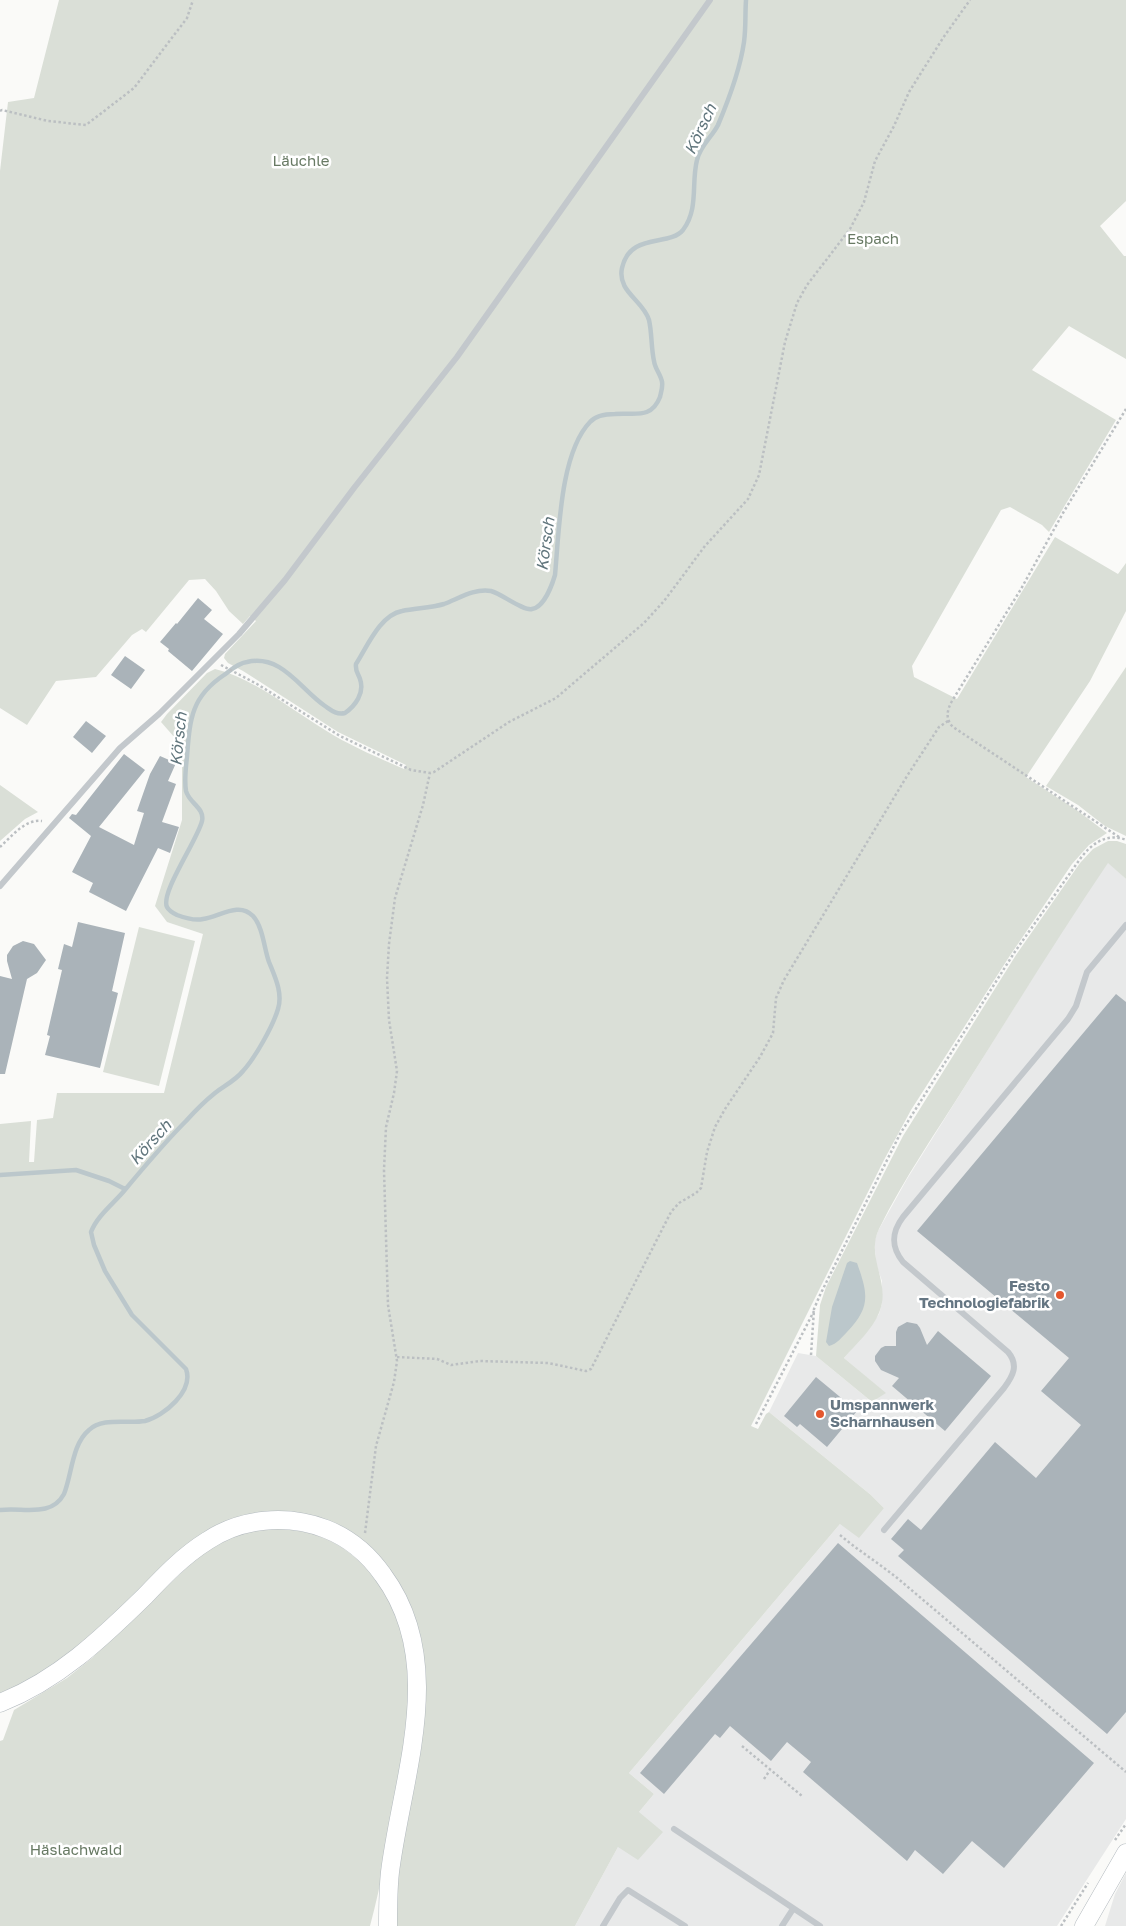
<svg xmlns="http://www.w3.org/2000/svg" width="1126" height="1926" font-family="'Golos Text',sans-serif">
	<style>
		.built { fill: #e8e9e9 }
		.green { fill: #dadfd7 }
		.water { fill: #bbc7cb }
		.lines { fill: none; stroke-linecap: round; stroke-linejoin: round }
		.stream { stroke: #bbc7cb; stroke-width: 4.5 }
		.building { fill: #aab3b9 }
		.secondary-casing { stroke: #b3babf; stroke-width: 19 }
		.path { stroke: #bbbfc2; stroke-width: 2.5; stroke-dasharray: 2.5 2.5; stroke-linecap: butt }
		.service { stroke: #c3c8cc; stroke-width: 6 }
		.secondary { stroke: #fff; stroke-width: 18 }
		.poi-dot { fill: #e4572e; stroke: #fff; stroke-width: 2 }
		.labels { text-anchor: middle; stroke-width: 5; stroke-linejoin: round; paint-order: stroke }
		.park-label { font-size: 15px; fill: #687a64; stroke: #fff }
		.poi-label { font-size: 15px; font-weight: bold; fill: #657683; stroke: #fff; text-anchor: end }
		.water-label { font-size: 16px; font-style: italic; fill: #60757c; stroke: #fff }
	</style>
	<rect width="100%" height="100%" fill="#fafaf8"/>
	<path class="built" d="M1108,862L1126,879V1819L1057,1926H575L618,1847L639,1812L654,1794L629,1773L840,1524L884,1508L871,1495L769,1412L798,1353L816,1356L872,1402L885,1393L844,1358L870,1327L879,1314L882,1303V1281L876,1264L875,1250V1240L878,1231L907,1179L1072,915Z
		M1126,1873V1926H1105L1115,1894Z"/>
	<path class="green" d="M59,0H1126V201L1100,226L1124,256H1126V359L1069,326L1032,370L1116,420L1049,532L1042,525L1010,507L1001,510L912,666L914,677L957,699L1055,537L1118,574L1126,563V611L1090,681L1026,777L1078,811L1107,833L1089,845L1072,864L1009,957L911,1110L884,1160L751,1426L758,1429L766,1414L769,1412L871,1495L884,1508L859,1538L840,1524L629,1773L654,1794L639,1812L663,1832L638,1860L618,1847L575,1926H395V1884L418,1754L406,1598L392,1573L358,1537L234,1519L200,1535L81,1645L38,1676L0,1694V1124L31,1121L29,1162H34L37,1120L53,1118L57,1093H164L203,934L167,922L155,906L182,820V746L161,722L167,714L207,673L215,669C255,679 290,709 325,730C350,746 377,757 404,769L406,765L338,732L243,671L228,663L224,658L225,654L256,621L250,616L243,624L229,611L216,591L205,579L189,580L146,632L142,629L132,635L96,677L56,681L27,725L0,708V171L8,102L34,98Z
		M1126,667V836L1105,826L1078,805L1046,786Z
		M0,785L38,812L25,819L0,841Z
		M1108,841H1117L1126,844V879L1108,863C1059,935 1014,1009 967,1083C937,1131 904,1178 879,1229C865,1258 892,1283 879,1313C872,1330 856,1344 844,1358L886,1393L872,1402L816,1356L820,1305L826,1287L903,1136L1016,955L1080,863L1093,849Z
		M139,927L195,941L159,1086L103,1072Z
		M277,1528C292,1530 307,1531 321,1537C361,1552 390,1591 402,1631C410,1657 410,1687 409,1714C407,1740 400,1767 396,1792C389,1838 382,1882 370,1926H0V1741L3,1740L14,1710L67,1678L92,1658L199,1556L224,1541L241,1534L259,1530Z"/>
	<path class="water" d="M850,1261L857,1263C868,1294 871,1307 847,1332C842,1337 837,1344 829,1346L826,1342L832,1307L847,1263Z"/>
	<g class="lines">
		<path class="stream" d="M0,1175L76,1170L109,1181L125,1189
			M0,1510C23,1507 51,1518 64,1494C72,1474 72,1444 89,1430C102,1417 128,1424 145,1421C164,1416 194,1391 186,1369L132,1315L105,1271L94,1245L91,1232C97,1216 113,1204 124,1191C144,1167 164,1143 186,1121C195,1111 205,1101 215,1093C224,1086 236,1080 243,1071C255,1058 273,1026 278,1009C283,993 275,977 269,962C264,948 263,927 253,916C239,901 219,917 203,919C195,921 185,918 177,915C173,913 169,911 167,907C160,893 198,839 202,821C205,808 189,803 186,791C184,780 186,767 187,756C190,719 191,697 224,675C231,670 238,663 247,662C282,654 300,689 325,706C331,710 336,715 345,713C355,706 365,693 360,679C358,673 355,671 356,664C367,647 380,615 402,611C416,608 431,608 444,604C458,599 474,588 491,591C502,594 523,611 532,609C544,607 552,585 555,575C559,533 560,453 590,422C596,415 606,414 615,414C634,412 651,420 660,397C661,392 663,387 662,382C661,375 655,369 654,361C651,347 652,333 649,320C643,300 617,292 622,268C630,232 669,247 683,230C699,209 691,183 697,160C700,146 712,137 718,125C729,99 740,70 744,42C746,28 745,14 746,0"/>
	</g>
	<path class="building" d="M198,598L212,610L204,619L223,634L192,671L168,651L169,649L160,642L176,623L177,624Z
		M125,656L145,670L131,689L111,675Z
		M86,721L106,736L92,753L73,737Z
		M124,754L145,770L99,827L134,845L144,813L137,811L150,774L160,756L176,763L168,781L176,784L162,822L179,827L170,853L158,848L126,911L89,892L93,883L72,872L91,836L69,818L72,814L76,815Z
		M78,922L125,933L112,991L118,993L100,1068L45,1055L50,1036L47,1035L62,970L58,969L64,944L72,947Z
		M23,941L34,944L46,960L37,973L27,979L5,1074H0V976L12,979L7,961V955L13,946Z
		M1116,994L1126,1002V1712L1107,1734L898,1556L904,1550L891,1539L908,1519L921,1530L995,1442L1036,1478L1081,1425L1041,1391L1069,1358L917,1231Z
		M907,1322L917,1324L920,1328L927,1345L938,1331L991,1376L945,1431L892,1386L899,1378L881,1370L875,1361V1356L881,1348L885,1346H896V1332L898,1327Z
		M816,1377L857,1411L827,1447L800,1424L797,1427L784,1416Z
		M838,1543L1094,1763L1004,1868L972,1841L943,1874L915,1850L907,1861L803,1772L811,1762L787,1742L771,1761L730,1726L720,1738L715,1734L664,1794L640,1773Z"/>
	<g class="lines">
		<defs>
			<path id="secondary" d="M0,1703C58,1680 101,1639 145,1596C164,1576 183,1556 207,1541C241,1518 287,1514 326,1529C349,1538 369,1555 383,1575C448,1663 402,1776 390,1872C388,1890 388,1908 388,1926
				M1084,1926L1126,1853"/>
		</defs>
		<use href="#secondary" class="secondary-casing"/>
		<path class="path" d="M0,111L2,110L48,121L86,125L134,88L187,18L193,0
			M221,665L257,684L340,736L411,770L430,773L434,772L509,722L556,698L644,623L664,601L705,546L748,499L759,475L785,342L797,303L807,285L850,229L864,202L875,161L894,126L909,92L943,38L970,0
			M1119,837L953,727C945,719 947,710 952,701L1021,589L1063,513L1126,409
			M0,847C12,836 25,819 42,821
			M811,1355L814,1309L820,1295L900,1134L1014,953L1080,859C1091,844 1107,832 1126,840
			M397,1357L437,1359L451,1365L480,1361L548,1363L586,1371L591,1369L671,1212L679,1203L696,1193L701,1188L707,1152L715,1127L725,1109L760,1057L773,1033L776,998L784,980L907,776L939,727L948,721
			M756,1424L814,1311
			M365,1533L376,1446L394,1382L397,1361L388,1305L384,1170L386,1127L394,1093L397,1071L389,1020L387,978L389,944L395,898L423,805L430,773
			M840,1535C860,1552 882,1565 902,1582L1126,1772
			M742,1746L802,1796
			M764,1779L770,1770
			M1115,1840L1126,1824
			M1061,1926L1088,1883"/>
		<path class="service" d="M0,886L120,748L159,714L239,634L285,580L354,488L457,357L710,0
			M884,1530L1004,1388C1013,1376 1019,1365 1008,1352L903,1262C891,1247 891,1233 903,1217L1068,1019L1076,1006L1087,972L1126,925
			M674,1829L820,1926
			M603,1926L620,1898L628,1890L685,1926
			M782,1926L793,1909"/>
		<use href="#secondary" class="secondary"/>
	</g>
	<g class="poi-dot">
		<circle cx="1060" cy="1295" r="5"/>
		<circle cx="820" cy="1414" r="5"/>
	</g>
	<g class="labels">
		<g class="park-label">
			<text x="301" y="166">Läuchle</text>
			<text x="873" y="244">Espach</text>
			<text x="76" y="1855">Häslachwald</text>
		</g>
		<g class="poi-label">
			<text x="1050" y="1291">Festo<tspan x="1050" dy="17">Technologiefabrik</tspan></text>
			<text x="830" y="1410" text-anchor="start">Umspannwerk<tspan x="830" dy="17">Scharnhausen</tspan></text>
		</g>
		<g class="water-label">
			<text transform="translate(700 129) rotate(-65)" y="6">Körsch</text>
			<text transform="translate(545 544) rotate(-82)" y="6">Körsch</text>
			<text transform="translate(178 739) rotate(-84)" y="6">Körsch</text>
			<text transform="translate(150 1142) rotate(-48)" y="6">Körsch</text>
		</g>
	</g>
</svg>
